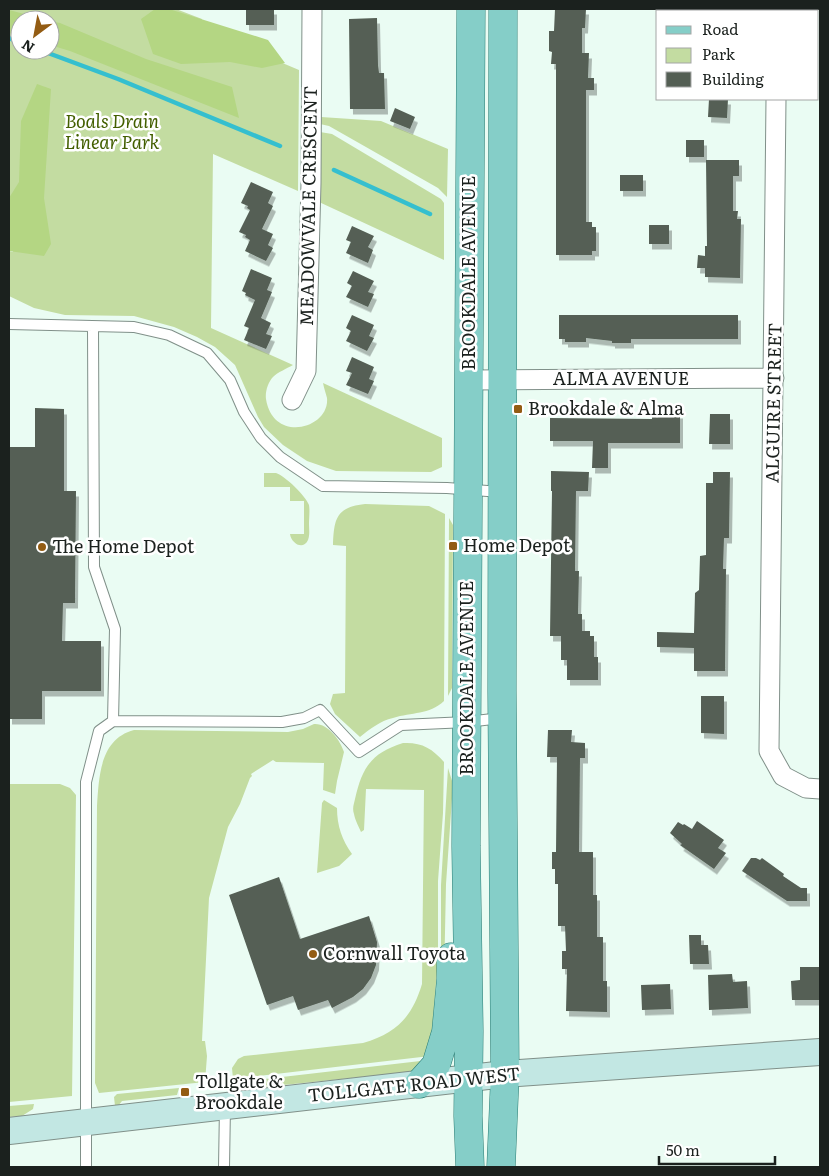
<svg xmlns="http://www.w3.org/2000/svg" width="829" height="1176" font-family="Literata,serif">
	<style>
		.green { fill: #c3dca1; fill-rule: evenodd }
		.forest { fill: #b4d683 }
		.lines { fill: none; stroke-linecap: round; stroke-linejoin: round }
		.stream { stroke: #35bfcf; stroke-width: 4.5 }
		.building { fill: #545f54; filter: url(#shadow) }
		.lane-casing { stroke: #809089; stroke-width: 12 }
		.street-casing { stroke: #809089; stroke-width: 21 }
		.secondary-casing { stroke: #809089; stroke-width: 28 }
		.primary-casing { stroke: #2b7d74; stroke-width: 29 }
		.lane { stroke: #fff; stroke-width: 10 }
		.street { stroke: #fff; stroke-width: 19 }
		.secondary { stroke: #c2e7e3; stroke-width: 26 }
		.primary { stroke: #85cec8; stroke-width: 28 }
		.poi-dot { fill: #935c13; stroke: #fff; stroke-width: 2 }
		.labels { text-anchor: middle; stroke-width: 5; stroke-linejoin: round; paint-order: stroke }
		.park-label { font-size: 18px; font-style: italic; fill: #435f00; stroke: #fff }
		.street-label { font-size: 18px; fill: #1b211e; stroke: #fff }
		.poi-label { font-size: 18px; fill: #1b211e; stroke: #fff; text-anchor: start }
	</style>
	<defs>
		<filter id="shadow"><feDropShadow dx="3" dy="5.5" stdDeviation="0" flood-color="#0004"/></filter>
	</defs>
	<rect width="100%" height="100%" fill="#eafcf3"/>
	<path class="green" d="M9,9H176L202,19L200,28L299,70L298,191L213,154L211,328L293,365C286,369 278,372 273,377C268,382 265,392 266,399C273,444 330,429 327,398C326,394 324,388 323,383L442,438V467L431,472L336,471L307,461L283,445L264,427L258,417L235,365L215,347L197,337L174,327L134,316L65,315L34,308L9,296V251L13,252L9,237ZM20,20H50V50H20Z
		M321,117L381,121L448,149L447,197L438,188L329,126L320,124Z
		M320,132L332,134L441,199L444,203V260L319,202Z
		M264,473C268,473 273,473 276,473C285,476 306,496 309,505C310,511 309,518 309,524C309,529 310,535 308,540C303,551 291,543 290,534H304V501H290V487H264Z
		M365,504L429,506L445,514L444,701C429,715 412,712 393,718C380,721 370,729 360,737L335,714L330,704L333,694L345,693L346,546L333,545C334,519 336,507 365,504Z
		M449,518L453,525L452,688L448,696Z
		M314,724C328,723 340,740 344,752L337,781L335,794L323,790L324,763L276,762L273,760L251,774L252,776L250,778L240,804L228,827L209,898L202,1041H205L207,1056L205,1082L99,1093L95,1083L97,806C99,776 100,739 134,730L288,732L303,729Z
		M403,743C421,742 432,748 444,762L443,813L438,881V959L430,1056L233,1079L232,1068L238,1059L244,1056L363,1043C397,1033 412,1017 422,984L424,790L366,789L364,830L361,832C359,827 355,820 354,814C352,808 354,804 355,799C362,768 371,753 403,743Z
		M448,768L453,784L446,884L444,980L441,976V885Z
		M9,784H60L70,788L76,795L72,1096L9,1102Z
		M324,800L337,808C337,826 342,840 352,854L339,866L317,873L322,803Z
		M429,1060L424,1065L410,1072L244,1089L238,1082Z
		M179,1088L177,1095L122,1101L119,1105L115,1106L114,1097L117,1094Z
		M34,1104L33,1109L22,1116L9,1117V1106Z"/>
	<path class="forest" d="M155,9H169L268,40L285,63L262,68L230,62L181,64L153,54L141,19Z
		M9,10L47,20H20V36L9,33Z
		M50,21L60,23L146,59L232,87L239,118L70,51L50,45Z
		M37,84L51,89L44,198L51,244L44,256L9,251V198L19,182L21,121Z"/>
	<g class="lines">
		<path class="stream" d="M9,38L20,43
			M40,50L118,79L280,146
			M334,170L430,214"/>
	</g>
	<path class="building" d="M246,9H274V25H246Z
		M555,9H586L585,28H582V53H589L588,78H594V90H586V222H592V227H596V251H592V255H556V64H551L552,52L549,51V31H554Z
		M377,18L378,65L379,73H384L385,109H350L349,19Z
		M709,99H728L727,118L708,117Z
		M395,108L415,117L410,129L390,121Z
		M686,140H704V157H686Z
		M706,160H739V176H733V211H738L737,219H741L740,278L705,277V268H697L698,255L705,256V246H707Z
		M620,175H643V191H620Z
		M251,182L273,192L268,203L273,206L262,229L273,234L268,245L273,248L266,261L245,251L250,240L245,237L246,235L239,232L250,210L247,208L248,206L241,203Z
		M649,225H669V244H649Z
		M352,226L374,236L368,247L373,250L368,263L346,253L351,242L346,240Z
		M251,269L272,278L267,290L272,292L261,318L271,323L266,334L272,336L266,349L244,340L249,328L244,326L255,300L245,295L246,293L242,291Z
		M353,271L374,281L368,292L374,294L368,307L346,297L352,286L347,283Z
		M352,315L374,325L369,336L374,338L367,351L346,341L351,331L346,328Z
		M559,315H738V339H631V343H612V341L586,338V342H565V339H559Z
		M352,357L374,367L369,379L374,381L368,394L346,385L352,373L346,371Z
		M35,408L64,409V491H76L75,603H63L62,641H101V691H42V719H9V447H35Z
		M652,413H680V443H608V468H592L593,441H550V418L652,419Z
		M710,414H730V444H709Z
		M551,471L589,472L588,491H576L575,571H579L578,614H582V631H590V636H594V657H598V680H567V660H561V636H550L552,491H551Z
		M713,472H730L729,538H724L723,569H726L725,671H694V648L657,647V632L694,633L695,593L699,590L700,556L706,555V483H713Z
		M701,696H724V734L701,733Z
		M548,730H572L571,742L585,743V758H580L579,852H593V895H597V937H603V981H607V1012L566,1011L567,969H562V951H566L565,926H558V884H555V869H552V852H556L557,757H547Z
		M697,821L724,840L718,848L726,853L714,869L680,845L682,844L670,833L678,822L683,825L684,824L692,829Z
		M751,858H756L760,860L762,858L784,874L783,876L801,888H807V901H787L742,871Z
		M279,877L300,939L369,916L377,942L376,965L371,978L363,989L353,997L332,1008L328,1000L298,1010L293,996L267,1005L229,895Z
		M689,935H701V945H708L709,964H690Z
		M800,967H820V1000H792L791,981L800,980Z
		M732,974L733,982L747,981L748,1008L709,1010L708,975Z
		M670,984L671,1009L642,1010L641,985Z"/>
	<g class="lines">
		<defs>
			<path id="lane" d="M9,324L134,327L169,335L207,353L230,380L244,412L261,438L280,457L323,486L447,488L501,492
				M93,327L94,567L115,629L113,721
				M86,1167V782L99,731L113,721L282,722L304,718L320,710L359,752L401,725L467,722L501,718
				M224,1167L225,1106"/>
			<path id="street" d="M777,11V9
				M776,99L769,751L783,776L806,788L820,789
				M469,380L774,378
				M292,400L306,371L311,183L312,9"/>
			<path id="secondary" d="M9,1131L505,1074L820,1052"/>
			<path id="primary" d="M419,1084L436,1065L446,1032L451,979V957
				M470,1167L468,1116L469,1031L466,846L471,9
				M501,1167L505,1074L502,691L503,9"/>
		</defs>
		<use href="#lane" class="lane-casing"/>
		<use href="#street" class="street-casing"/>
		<use href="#secondary" class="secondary-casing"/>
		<use href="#primary" class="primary-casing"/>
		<use href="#lane" class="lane"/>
		<use href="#street" class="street"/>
		<use href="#secondary" class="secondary"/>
		<use href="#primary" class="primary"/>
	</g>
	<g class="poi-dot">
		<rect x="513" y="404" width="10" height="10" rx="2.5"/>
		<rect x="448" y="541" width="10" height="10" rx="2.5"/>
		<circle cx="42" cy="547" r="5"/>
		<circle cx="313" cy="954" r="5"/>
		<rect x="180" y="1087" width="10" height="10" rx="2.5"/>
	</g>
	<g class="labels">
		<g class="park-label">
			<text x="112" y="128">Boals Drain<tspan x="112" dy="21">Linear Park</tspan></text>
		</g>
		<g class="street-label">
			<text transform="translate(309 206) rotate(-89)" y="6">MEADOWVALE CRESCENT</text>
			<text transform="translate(469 273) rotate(-90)" y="6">BROOKDALE AVENUE</text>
			<text x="621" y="385">ALMA AVENUE</text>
			<text transform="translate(774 403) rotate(-89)" y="6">ALGUIRE STREET</text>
			<text transform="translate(467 678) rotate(-90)" y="6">BROOKDALE AVENUE</text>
			<text transform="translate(414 1085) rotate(-6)" y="6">TOLLGATE ROAD WEST</text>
		</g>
		<g class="poi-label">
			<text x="528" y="415">Brookdale &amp; Alma</text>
			<text x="463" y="552">Home Depot</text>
			<text x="52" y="553">The Home Depot</text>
			<text x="323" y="960">Cornwall Toyota</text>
			<text x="195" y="1088">Tollgate &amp;<tspan x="195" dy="21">Brookdale</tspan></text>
		</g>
	</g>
	<rect width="829" height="1176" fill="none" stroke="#1b211e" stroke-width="20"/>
	<rect x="656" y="10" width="162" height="90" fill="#ffffff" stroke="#a4a6a5"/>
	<rect x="666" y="26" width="25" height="8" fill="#85cec8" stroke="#a4a6a5"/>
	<text x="702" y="35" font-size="15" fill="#1b211e">Road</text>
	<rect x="666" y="48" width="25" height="15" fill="#c3dca1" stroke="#a4a6a5"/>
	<text x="702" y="60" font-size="15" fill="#1b211e">Park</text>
	<rect x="666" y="72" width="25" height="15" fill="#545f54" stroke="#a4a6a5"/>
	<text x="702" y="85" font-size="15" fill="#1b211e">Building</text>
	<g transform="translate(35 35) rotate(212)"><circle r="24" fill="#ffffff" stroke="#a4a6a5"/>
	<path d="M0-4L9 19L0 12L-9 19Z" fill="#935c13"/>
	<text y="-8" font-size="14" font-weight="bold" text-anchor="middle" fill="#1b211e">N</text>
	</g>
	<path d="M659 1156v8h116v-8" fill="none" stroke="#1b211e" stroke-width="2.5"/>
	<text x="666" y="1156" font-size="15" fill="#1b211e" stroke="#ffffff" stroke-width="4" paint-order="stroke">50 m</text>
</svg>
